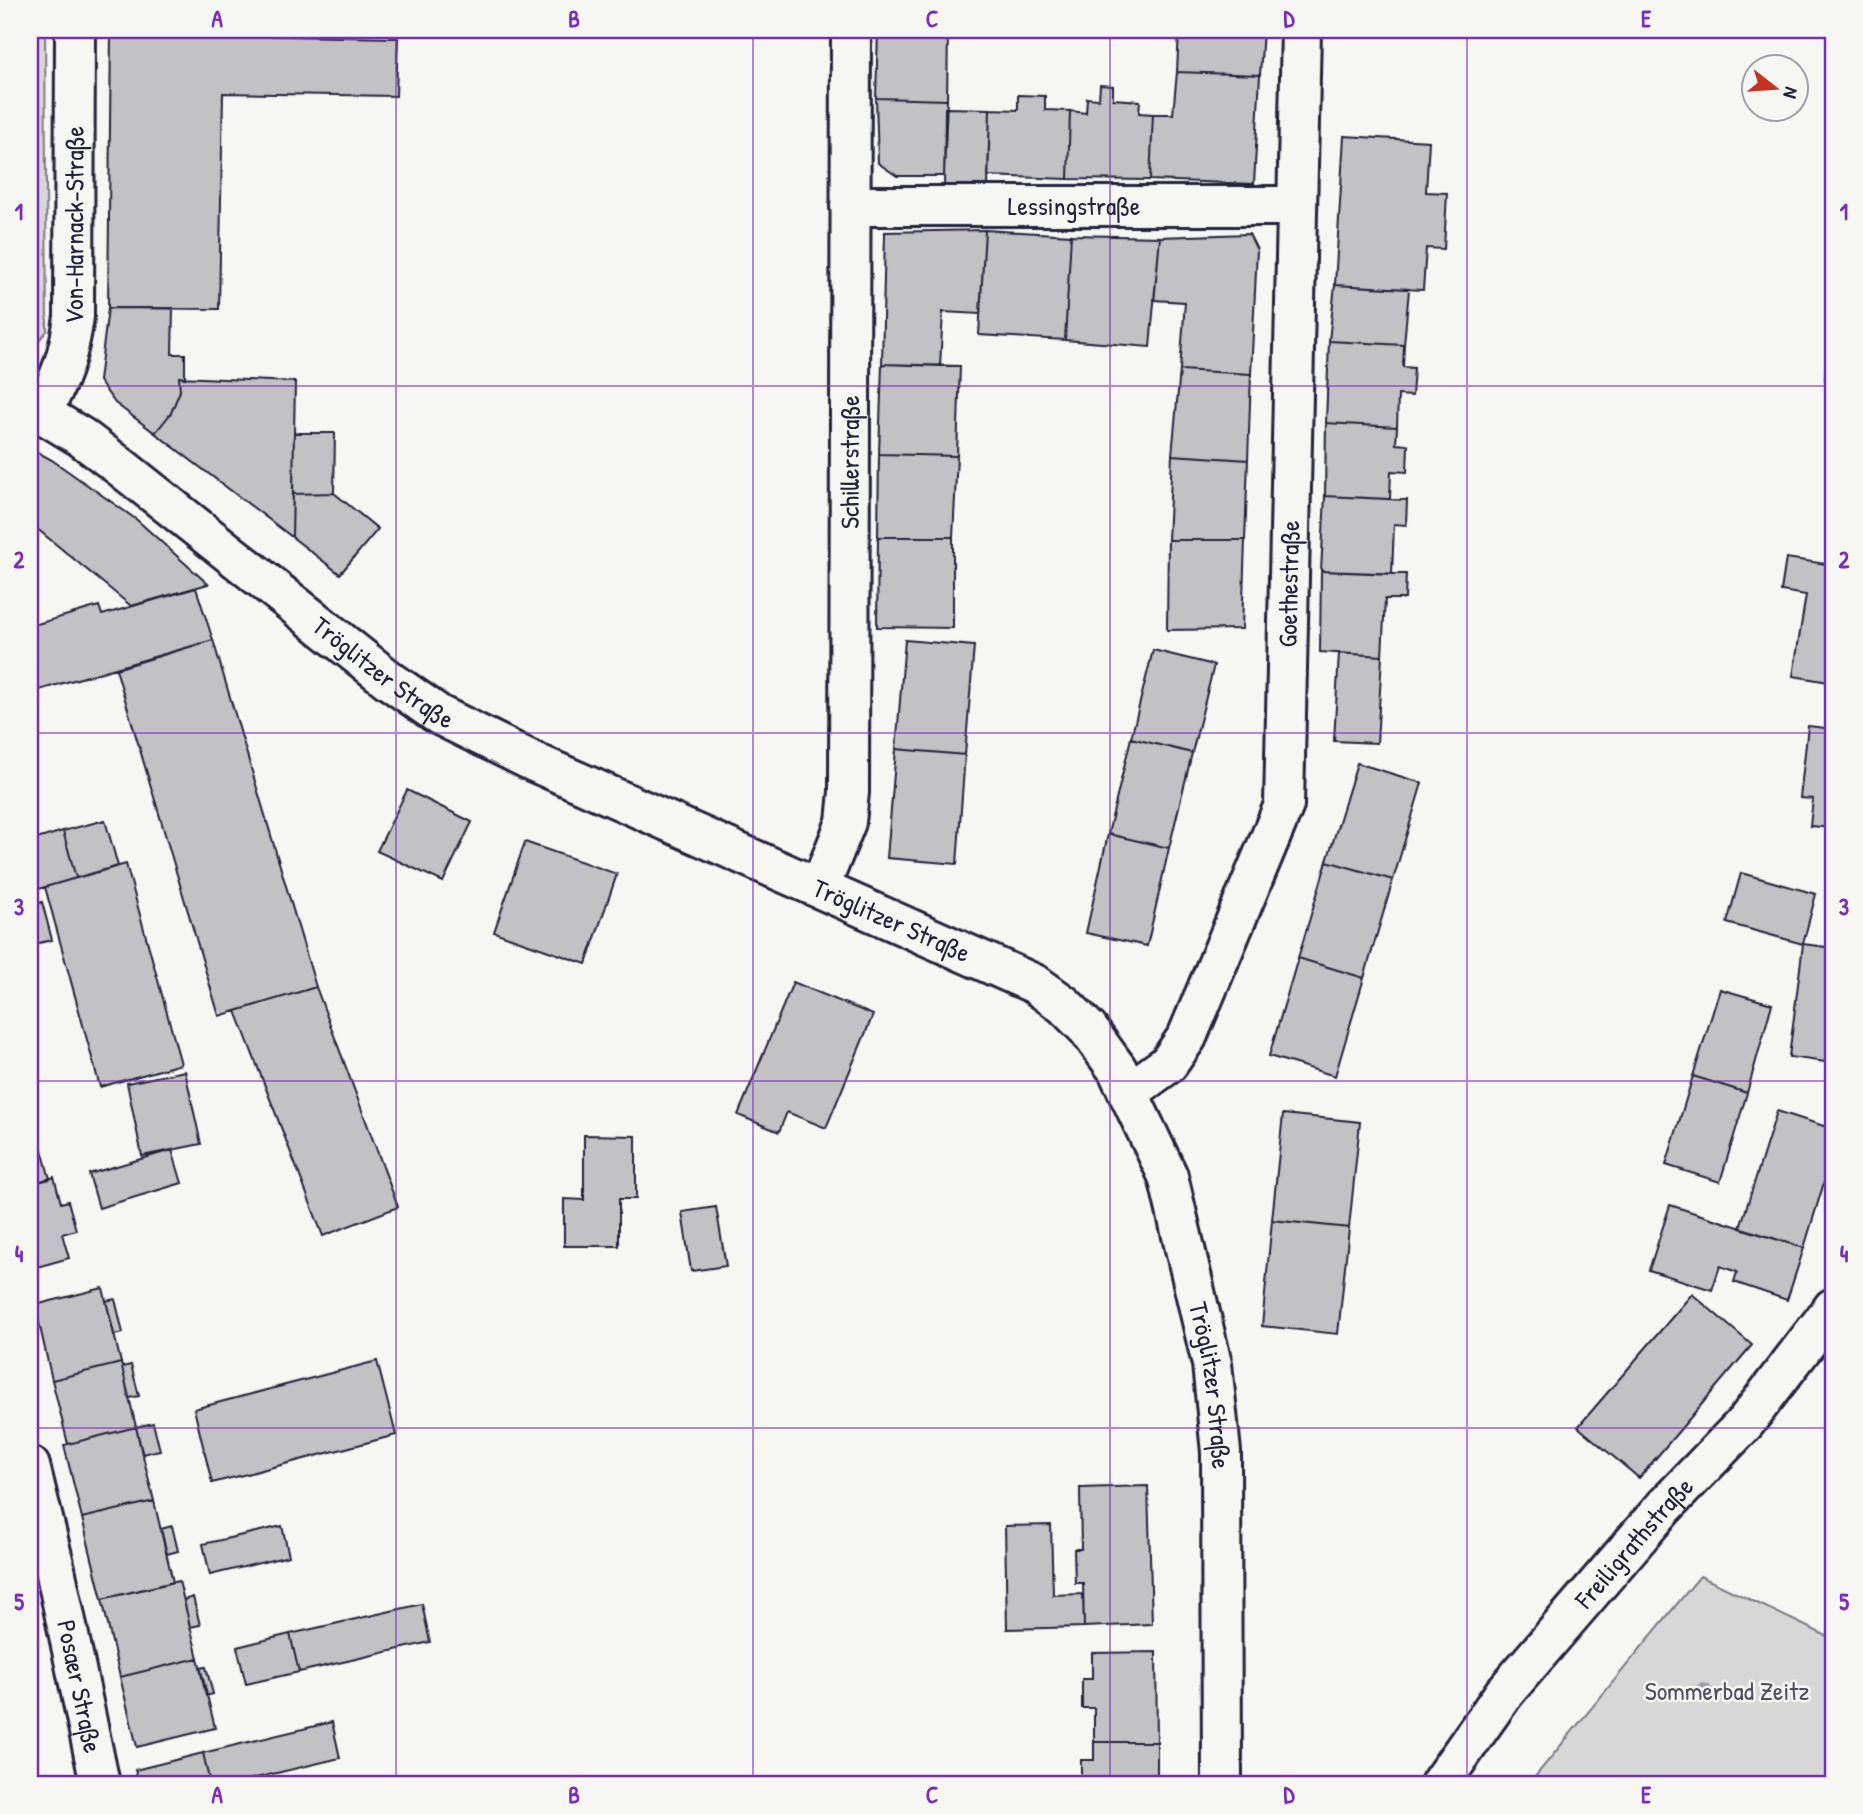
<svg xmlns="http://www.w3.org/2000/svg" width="1863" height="1814" font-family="'Patrick Hand',sans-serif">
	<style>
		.grass { fill: url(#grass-tufts); stroke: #7c7c89; stroke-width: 2 }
		.park { fill: #d7d7d7; stroke: #7c7c89; stroke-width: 2 }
		.building { fill: #c2c2c4; stroke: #22223b; stroke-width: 2 }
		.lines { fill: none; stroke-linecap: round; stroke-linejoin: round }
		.street-casing { stroke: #22223b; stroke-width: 44 }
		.secondary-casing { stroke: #22223b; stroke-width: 44 }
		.street { stroke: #f6f6f2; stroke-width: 38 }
		.secondary { stroke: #f6f6f2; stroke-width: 38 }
		.tree { fill: #9a9aa3 }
		.grid { fill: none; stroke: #7b2cbf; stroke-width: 2; stroke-opacity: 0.55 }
		.labels { text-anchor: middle; stroke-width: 5; stroke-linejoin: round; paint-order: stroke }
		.street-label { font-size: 26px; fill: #22223b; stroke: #f6f6f2 }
		.park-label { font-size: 26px; fill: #4f4f62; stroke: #f6f6f2 }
		.neatline { fill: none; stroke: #7b2cbf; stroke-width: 2.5 }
		.grid-label { font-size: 23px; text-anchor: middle; font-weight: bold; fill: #7b2cbf }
	</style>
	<defs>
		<pattern id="grass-tufts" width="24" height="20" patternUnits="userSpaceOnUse" patternTransform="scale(1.75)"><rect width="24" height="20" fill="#d7d7d7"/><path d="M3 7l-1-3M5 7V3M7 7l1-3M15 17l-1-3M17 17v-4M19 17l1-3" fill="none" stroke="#b8b8b9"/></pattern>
	</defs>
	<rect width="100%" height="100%" fill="#f6f6f2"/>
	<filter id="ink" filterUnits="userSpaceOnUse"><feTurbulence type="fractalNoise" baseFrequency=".0143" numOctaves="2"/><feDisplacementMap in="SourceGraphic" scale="14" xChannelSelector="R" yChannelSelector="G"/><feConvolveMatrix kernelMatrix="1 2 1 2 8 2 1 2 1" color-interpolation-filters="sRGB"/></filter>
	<g filter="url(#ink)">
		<path class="grass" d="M30,30H45L47,331L30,351Z"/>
		<path class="park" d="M1700,1576L1833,1639V1784H1529Z"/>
		<path class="building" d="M112,30H166V34L111,33Z
			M878,30H948L947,100L876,98Z
			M1179,30H1263L1260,75L1177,72Z
			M111,33L398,38L396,96L223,93L219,309L108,308Z
			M1177,72L1260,75L1254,184L1150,180L1153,114H1173Z
			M1100,85L1113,86V99L1140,101L1139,113L1153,114L1150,180L1068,179L1070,111L1086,113L1087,98L1099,99Z
			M1018,95L1045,96V110L1070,111L1068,179L988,176L990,109L1018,110Z
			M876,98L947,100L944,176H897L878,163Z
			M945,108L990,109L988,187H944Z
			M1344,136L1429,141L1426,192L1447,193L1444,249L1426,248L1423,290L1335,285Z
			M985,230L980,314L943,312L940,366L882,364L885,232Z
			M985,230L1071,235L1065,340L979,335Z
			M1249,234L1257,250L1251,374L1180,370L1185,302L1154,300L1160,237Z
			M1071,235L1160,237L1150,347L1065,340Z
			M1335,285L1409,289L1404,345L1329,341Z
			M108,308H173L172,354H185V378L179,377L180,391L171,413L155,433L115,403L99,381Z
			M1831,316H1833V381L1825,380Z
			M1329,341L1404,345L1403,367L1414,368L1412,396L1398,395L1397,427L1326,423Z
			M882,364L960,366L957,456L879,454Z
			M1180,370L1251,374L1248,460L1172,455Z
			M179,377L295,382L292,537L155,433L171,413L180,391Z
			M1326,423L1397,427L1396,444L1408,445L1407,472L1391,471L1390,499L1325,496Z
			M294,433H335L334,493L293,494Z
			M30,448L52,460L137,520L208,584L131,606L30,523Z
			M879,454L957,456L953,537H878Z
			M1172,455L1248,460L1245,540H1168Z
			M334,493L378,529L340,574L292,537L293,494Z
			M1325,496L1407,500L1406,525L1394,524L1392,574L1321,571Z
			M878,537H953V628L877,627Z
			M1168,540H1245L1242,629L1167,630Z
			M1786,558L1833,565V656L1829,682L1793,676L1806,595L1781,591Z
			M1321,571L1406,574L1405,599H1385L1382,656L1320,652Z
			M196,588L213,640L32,692L35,703L30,704V626L99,606L102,615Z
			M213,640L316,987L219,1016L116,669Z
			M905,640L974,646L965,755L896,749Z
			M1153,650L1214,665L1192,753L1131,738Z
			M1339,653L1382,656L1377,743L1334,741Z
			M1808,726L1833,729V828L1810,826L1813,799L1800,798Z
			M1131,738L1192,753L1169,848L1108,834Z
			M896,749L965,755L957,864L887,858Z
			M1357,763L1422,783L1393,880L1327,861Z
			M407,790L472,822L443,882L377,851Z
			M105,820L118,866L76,878L63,831Z
			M63,831L76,878L35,890L30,872V841Z
			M1108,834L1169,848L1147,946L1086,933Z
			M525,842L617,874L586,964L494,932Z
			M1327,861L1393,880L1364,978L1298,958Z
			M126,864L181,1064L100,1087L45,887Z
			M1741,873L1816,894L1803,944L1727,923Z
			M42,902L52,940L30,945V905Z
			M1803,944L1833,948V1063L1789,1057Z
			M1298,958L1364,978L1335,1076L1269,1056Z
			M793,982L873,1015L826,1128L787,1112L779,1132L738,1115Z
			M316,987L398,1207L323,1236L236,1011Z
			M1720,989L1772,1004L1747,1093L1693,1076Z
			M185,1071L201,1144L142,1156L127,1083Z
			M1693,1076L1747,1093L1720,1182L1666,1165Z
			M30,1106L50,1179L30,1184Z
			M1777,1111L1833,1129V1153L1804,1248L1740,1228Z
			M1283,1114L1360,1122L1349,1228L1272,1220Z
			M584,1135L636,1136V1199H619V1246H564V1199L584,1200Z
			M172,1150L182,1183L99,1208L89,1174Z
			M54,1177L61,1203L68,1201L76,1230L62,1234L69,1258L30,1269V1184Z
			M1670,1205L1804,1248L1787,1300L1734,1282L1737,1272L1720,1266L1712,1290L1649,1270Z
			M716,1207L726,1266L691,1271L682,1212Z
			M1272,1220L1349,1228L1338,1334L1262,1326Z
			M103,1288L121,1363L52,1380L35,1305Z
			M1692,1294L1752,1345L1639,1478L1578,1427Z
			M115,1299L123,1333L114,1335L106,1301Z
			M377,1361L396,1435L212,1483L194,1409Z
			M121,1363L136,1427L68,1444L52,1380Z
			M131,1365L139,1396L129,1398L122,1367Z
			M153,1423L160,1450L142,1454L136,1427Z
			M136,1427L154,1501L82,1518L64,1445Z
			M1148,1486L1152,1624L1084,1627L1083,1583H1075L1074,1549H1081L1080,1488Z
			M154,1501L173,1582L102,1599L82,1518Z
			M1051,1525L1053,1595L1083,1594L1084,1627L1007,1629L1005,1526Z
			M172,1526L178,1551L167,1554L161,1529Z
			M282,1526L289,1556L210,1575L203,1544Z
			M179,1581L198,1658L120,1677L102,1599Z
			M193,1597L200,1625L190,1627L184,1600Z
			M422,1604L430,1642L299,1672L290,1634Z
			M290,1634L299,1672L246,1684L237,1647Z
			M1156,1652L1157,1742H1094V1708H1082V1679H1092V1653Z
			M198,1658L215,1728L137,1747L120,1677Z
			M206,1667L213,1694L206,1696L200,1668Z
			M332,1722L340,1758L230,1784H210L203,1753Z
			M1094,1742H1157V1784H1081V1760H1094Z
			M203,1753L210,1784H139L135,1770Z"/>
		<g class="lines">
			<defs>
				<g id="street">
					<path id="s1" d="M850,206H1297"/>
					<path id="s2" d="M30,406L81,437L122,468L389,680L439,715L536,763L1035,984L1064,1005L1088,1029L1117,1069L1168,1176L1212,1364L1221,1452L1222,1784"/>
					<path id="s3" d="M41,413C60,381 69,354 74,317L75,30"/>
					<path id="s4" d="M820,887L846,822L849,792L851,30"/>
					<path id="s5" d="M1128,1093L1168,1064L1187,1037L1284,805L1301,30"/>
					<path id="s6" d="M30,1466L54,1564L100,1784"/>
				</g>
				<g id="secondary">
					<path id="s7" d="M1440,1784L1504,1693L1664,1507L1745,1423L1833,1308"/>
				</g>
			</defs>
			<use href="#street" class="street-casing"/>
			<use href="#secondary" class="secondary-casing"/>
			<use href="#street" class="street"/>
			<use href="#secondary" class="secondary"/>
		</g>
		<circle class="tree" cx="1703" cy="1693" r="10"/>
	</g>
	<path class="grid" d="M396,30V1784M753,30V1784M1110,30V1784M1467,30V1784M30,386H1833M30,733H1833M30,1081H1833M30,1428H1833"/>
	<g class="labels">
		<g class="street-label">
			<text dy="9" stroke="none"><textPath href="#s1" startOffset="224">Lessingstraße</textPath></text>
			<text dy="9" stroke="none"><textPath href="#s3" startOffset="194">Von-Harnack-Straße</textPath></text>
			<text dy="9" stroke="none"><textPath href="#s4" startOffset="430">Schillerstraße</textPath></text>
			<text dy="9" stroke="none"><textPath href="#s5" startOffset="555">Goethestraße</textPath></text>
			<text dy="9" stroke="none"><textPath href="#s2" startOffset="443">Tröglitzer Straße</textPath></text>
			<text dy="9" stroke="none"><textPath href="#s2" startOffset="1010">Tröglitzer Straße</textPath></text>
			<text dy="9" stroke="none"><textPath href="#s2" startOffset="1619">Tröglitzer Straße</textPath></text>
			<text dy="9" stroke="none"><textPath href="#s7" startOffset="310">Freiligrathstraße</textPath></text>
			<text dy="9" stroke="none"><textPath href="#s6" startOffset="226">Posaer Straße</textPath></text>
		</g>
		<g class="park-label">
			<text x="1727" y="1700">Sommerbad Zeitz</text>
		</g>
	</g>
	<rect width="1863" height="1814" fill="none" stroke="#f6f6f2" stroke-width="77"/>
	<g transform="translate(1775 88) rotate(107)"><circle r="33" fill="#f6f6f2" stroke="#a1a1a9" stroke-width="2"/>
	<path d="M0-5L12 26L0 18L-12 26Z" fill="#c8321e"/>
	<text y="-10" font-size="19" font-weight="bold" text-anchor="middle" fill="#22223b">N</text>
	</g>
	<rect x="38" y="38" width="1787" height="1738" class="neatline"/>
	<g class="grid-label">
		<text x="217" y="27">A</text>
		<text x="574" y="27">B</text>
		<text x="932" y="27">C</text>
		<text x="1289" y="27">D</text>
		<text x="1646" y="27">E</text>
		<text x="19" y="220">1</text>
		<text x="1844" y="220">1</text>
		<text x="19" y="568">2</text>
		<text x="1844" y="568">2</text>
		<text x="19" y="915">3</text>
		<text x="1844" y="915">3</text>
		<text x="19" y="1262">4</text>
		<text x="1844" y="1262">4</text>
		<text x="19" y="1610">5</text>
		<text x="1844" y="1610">5</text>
		<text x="217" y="1803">A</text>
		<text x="574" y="1803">B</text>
		<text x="932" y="1803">C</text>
		<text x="1289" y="1803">D</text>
		<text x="1646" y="1803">E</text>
	</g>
</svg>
